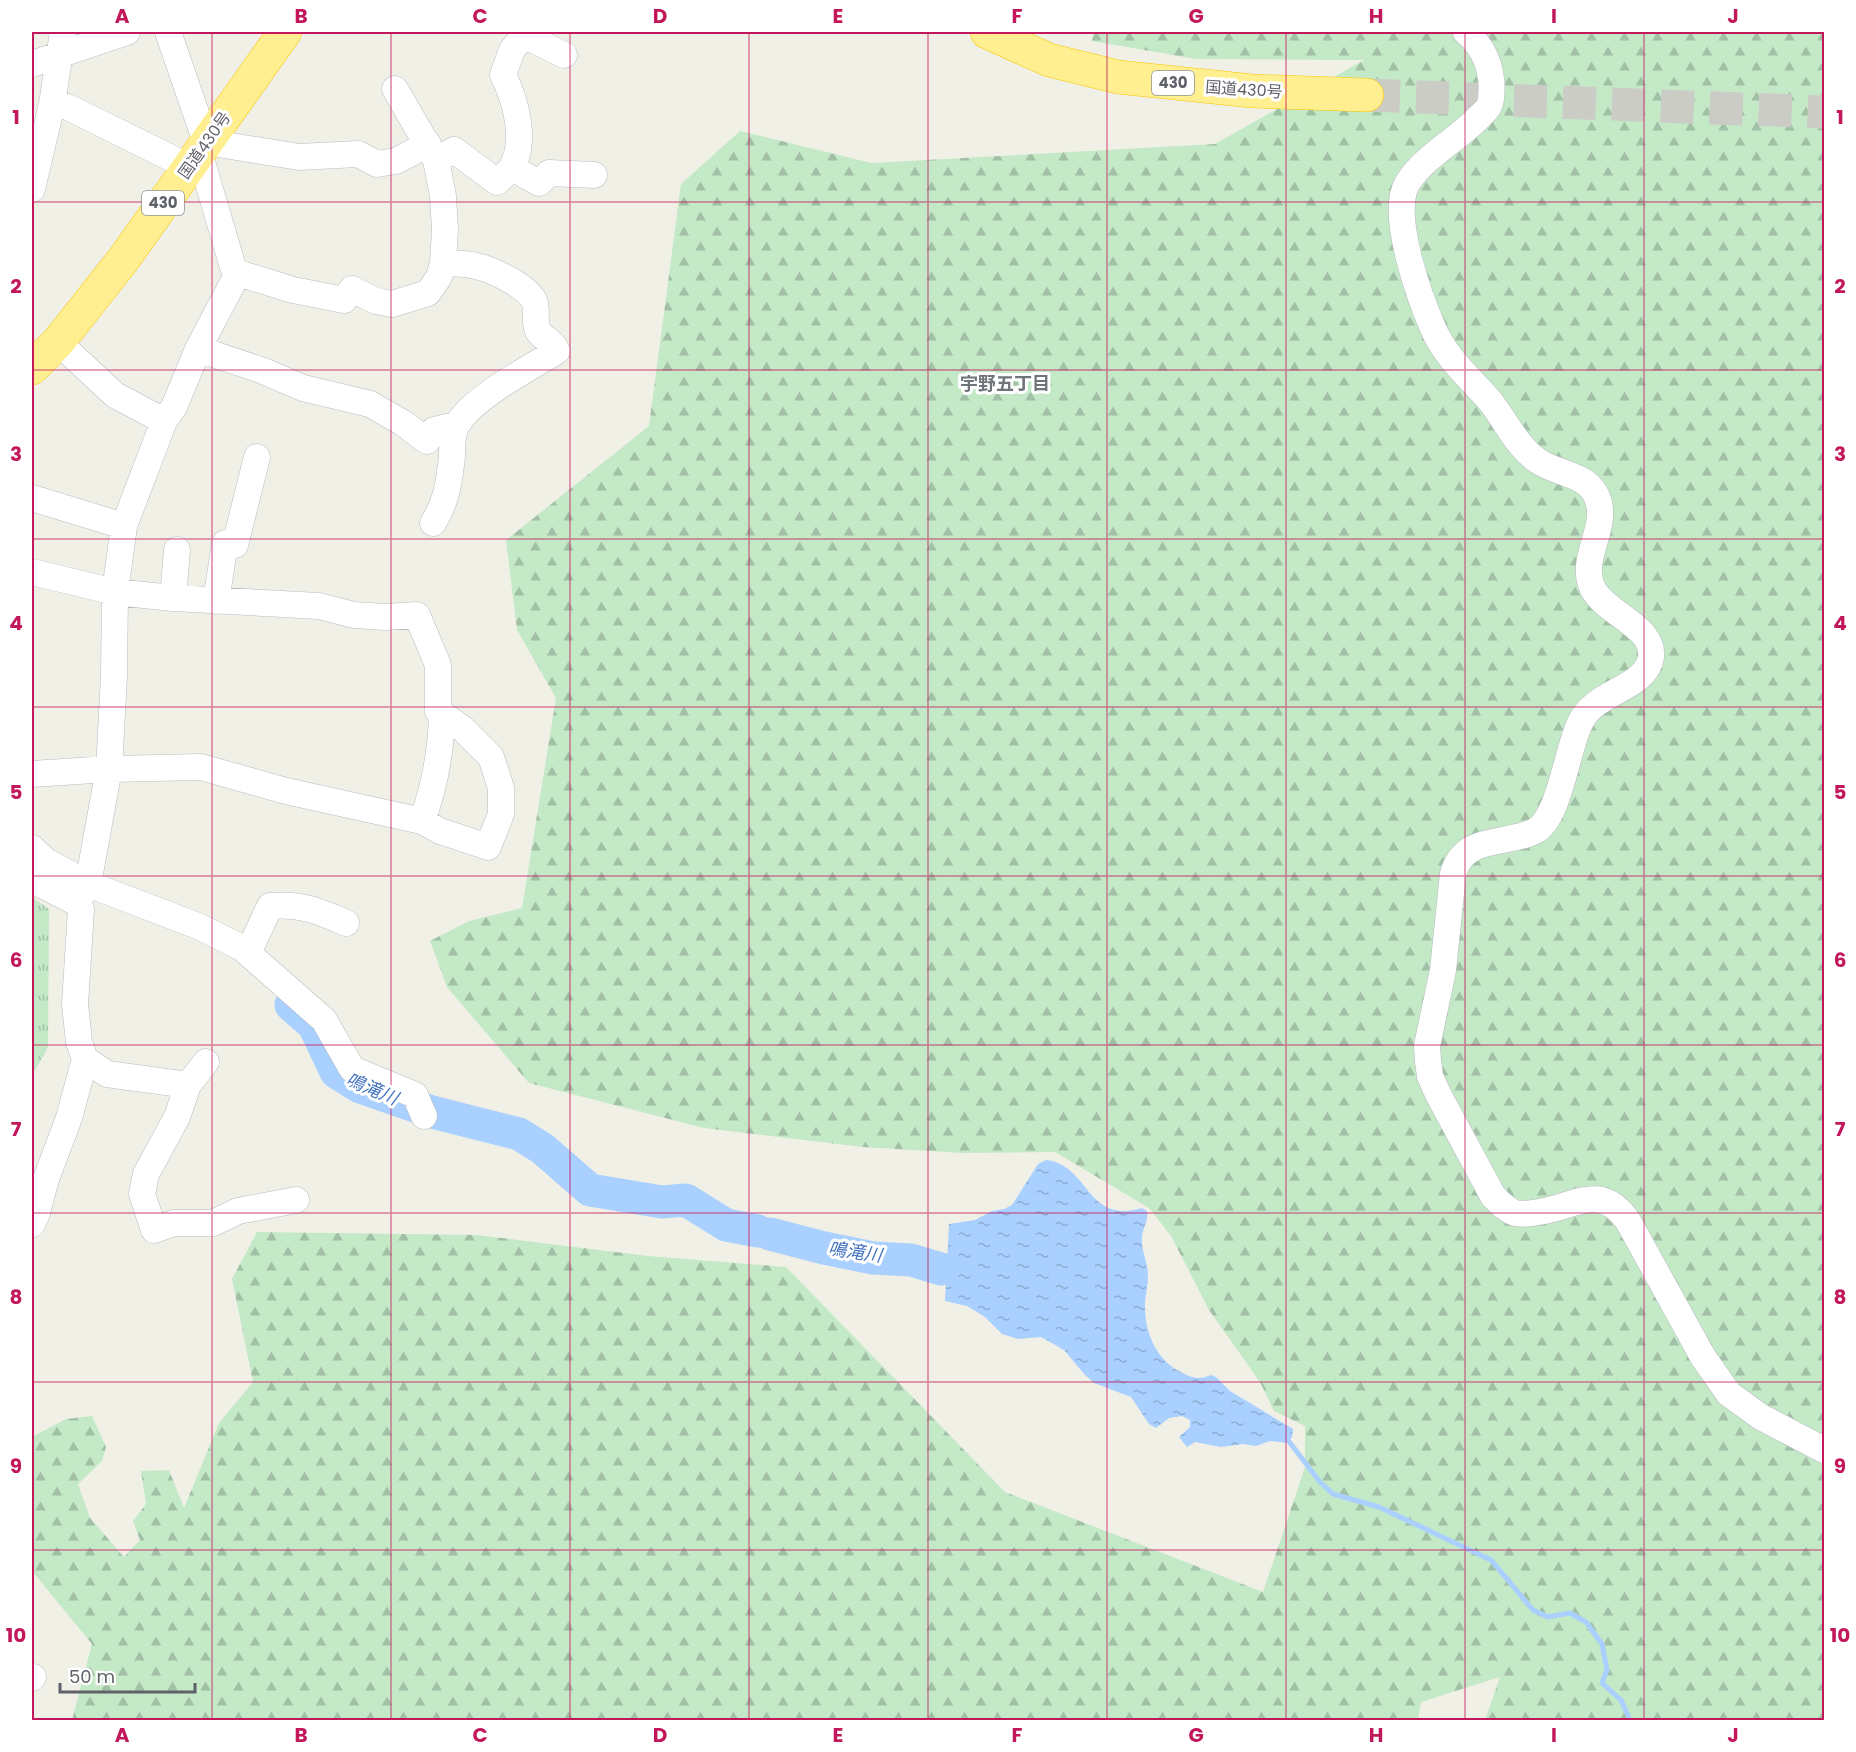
<svg xmlns="http://www.w3.org/2000/svg" width="1856" height="1752" font-family="Poppins,'Noto Sans JP',sans-serif">
	<style>
		.grass { fill: url(#grass-tufts) }
		.forest { fill: url(#forest-firs) }
		.water { fill: url(#water-ripples) }
		.lines { fill: none; stroke-linecap: round; stroke-linejoin: round }
		.stream { stroke: #a9d0ff; stroke-width: 5 }
		.river { stroke: #a9d0ff; stroke-width: 33 }
		.highway-tunnel { stroke: #ccccc7; stroke-width: 33; stroke-dasharray: 33 16; stroke-linecap: butt }
		.minor-casing { stroke: #b9bbc1; stroke-width: 27 }
		.highway-casing { stroke: #f8c600; stroke-width: 34 }
		.minor { stroke: #fff; stroke-width: 26 }
		.highway { stroke: #ffef90; stroke-width: 33 }
		.grid { fill: none; stroke: #c2185b; stroke-width: 1.5; stroke-opacity: 0.55 }
		.labels { text-anchor: middle; stroke-width: 6; stroke-linejoin: round; paint-order: stroke }
		.shield { fill: #fff; stroke: #8e9095; stroke-width: 1.5 }
		.shield-label { font-size: 15px; font-weight: bold; fill: #5e6168 }
		.street-label { font-size: 16px; fill: #5e6168; stroke: #fff }
		.neighbourhood-label { font-size: 18px; font-weight: bold; fill: #6f737a; stroke: #fff }
		.water-label { font-size: 18px; font-style: italic; fill: #4272c0; stroke: #fff }
		.neatline { fill: none; stroke: #c2185b; stroke-width: 2 }
		.grid-label { font-size: 20px; text-anchor: middle; font-weight: bold; fill: #c2185b }
	</style>
	<defs>
		<pattern id="grass-tufts" width="24" height="20" patternUnits="userSpaceOnUse" patternTransform="scale(1.5)"><rect width="24" height="20" fill="#c3e9c7"/><path d="M3 7l-1-3M5 7V3M7 7l1-3M15 17l-1-3M17 17v-4M19 17l1-3" fill="none" stroke="#a2c0a5"/></pattern>
		<pattern id="forest-firs" width="22" height="20" patternUnits="userSpaceOnUse" patternTransform="scale(1.5)"><rect width="22" height="20" fill="#c3e9c7"/><path d="M5 1l3.5 6h-7zM16 11l3.5 6h-7z" fill="#a2c0a5"/></pattern>
		<pattern id="water-ripples" width="26" height="14" patternUnits="userSpaceOnUse" patternTransform="scale(1.5)"><rect width="26" height="14" fill="#a9d0ff"/><path d="M2 4q2-2 4 0t4 0M15 11q2-2 4 0t4 0" fill="none" stroke="#8dacd2"/></pattern>
	</defs>
	<rect width="100%" height="100%" fill="#f1f0e7"/>
	<path class="grass" d="M32,897L49,909L48,1047L32,1076Z"/>
	<path class="forest" d="M1093,32H1824V1720H1485L1500,1677L1421,1702L1418,1720H72L92,1644L32,1571V1437L66,1419L92,1416L106,1447L102,1461L78,1484L90,1518L124,1557L140,1540L133,1521L146,1504L141,1471L169,1470L184,1508L219,1423L253,1382L232,1279L257,1232L477,1235L648,1256L786,1267L1005,1492L1263,1592L1305,1467V1426L1274,1411L1260,1382L1209,1310L1171,1236L1149,1208L1055,1152L963,1153L863,1147L704,1128L529,1083L447,987L430,941L469,921L522,908L556,698L517,630L506,540L649,426L681,184L740,131L871,163L1215,144L1364,60L1196,59L1092,41Z"/>
	<path class="water" d="M1046,1160C1090,1165 1086,1225 1142,1208L1147,1211C1149,1221 1142,1228 1142,1238C1141,1250 1148,1263 1148,1275C1148,1284 1146,1293 1145,1302C1144,1329 1154,1356 1177,1370C1190,1377 1197,1381 1211,1375L1216,1377L1230,1391L1293,1429L1292,1437L1287,1443L1270,1441L1256,1446L1243,1444L1221,1447L1195,1442L1187,1447L1179,1437L1190,1427V1420L1182,1416L1169,1418L1156,1428L1149,1424L1131,1397L1094,1383L1084,1374L1064,1350L1041,1337L1018,1339L1002,1334L985,1317L967,1306L945,1301L949,1224L975,1220L992,1211L1004,1209L1012,1205L1038,1164Z"/>
	<g class="lines">
		<path class="stream" d="M1284,1435L1320,1482L1333,1494L1379,1507L1491,1560L1533,1610L1548,1617L1570,1613L1586,1622L1602,1644L1607,1670L1602,1683L1621,1700L1630,1720"/>
		<path class="river" d="M291,1005L314,1025L336,1072L360,1087L432,1112L519,1134L543,1149L590,1190L662,1202L686,1200L726,1225L758,1231
			M770,1234L824,1248L873,1258L911,1260L941,1269"/>
		<path class="highway-tunnel" d="M1367,95L1824,112"/>
		<defs>
			<path id="minor" d="M168,32L206,142L299,157L358,154L377,164L396,161L428,144
				M1466,32C1480,44 1489,60 1491,79C1492,86 1492,99 1489,106C1487,110 1481,115 1478,118C1458,140 1408,166 1403,195C1396,230 1419,296 1433,328C1445,357 1470,378 1490,401C1506,421 1517,447 1538,461C1555,473 1584,474 1595,493C1613,524 1577,558 1593,589C1606,614 1655,627 1651,657C1646,689 1597,690 1581,721C1567,747 1560,818 1535,831C1505,846 1464,834 1453,874L1443,970L1427,1046L1428,1061L1430,1076L1438,1094L1493,1196C1500,1203 1506,1210 1515,1213C1523,1215 1532,1213 1539,1212C1577,1206 1600,1182 1628,1221L1703,1357L1729,1394L1761,1417L1824,1450
				M32,64L127,32
				M52,104L68,107L189,167
				M199,152L233,267L238,273L293,290L344,300L352,289L376,301L392,304L428,293L439,277L443,263L445,230L443,196L436,160L395,89
				M436,160L454,150L497,182L512,168L539,183L549,173L594,175
				M512,168C514,162 517,156 518,150C522,125 514,97 503,75L512,50L522,38L532,39L564,55
				M32,189L52,104L63,32
				M58,342L115,395L164,421L124,526L115,592L114,676L109,769L88,884L77,903
				M198,349L261,370L303,388L370,404L403,423L427,441L434,430L446,427L454,431
				M164,421L174,407L198,349L238,273
				M32,498L124,526
				M433,523C447,501 449,482 452,457C452,449 452,437 455,429C467,400 530,368 557,351C553,341 543,339 538,331C534,322 537,312 535,303C530,287 491,269 476,266C466,263 454,264 443,263
				M32,572L115,592L173,598L319,606L354,615L385,617L417,615L438,665V711L462,728L491,757L501,788V814L488,847L440,831L422,821L286,791L201,767L109,769L32,774
				M173,598L177,550
				M216,601L225,543L235,545L257,457
				M422,821C435,786 441,751 442,714
				M32,848L46,861L88,884L198,926L242,948L324,1020L352,1069L415,1095L424,1116
				M32,880L77,903L81,909L75,1004L79,1042L85,1059L69,1118L46,1179L37,1213L32,1224
				M248,953L270,906C300,903 319,911 346,923
				M85,1059L107,1074L188,1085
				M206,1062L188,1085L177,1117L146,1174L142,1194L154,1230L174,1223H213L238,1211L296,1200
				M32,1678L33,1677"/>
			<path id="highway" d="M987,32L1049,60L1118,77L1252,91L1367,95
				M32,368L58,342L123,260L285,32"/>
		</defs>
		<use href="#minor" class="minor-casing"/>
		<use href="#highway" class="highway-casing"/>
		<use href="#minor" class="minor"/>
		<use href="#highway" class="highway"/>
	</g>
	<path class="grid" d="M212,32V1720M391,32V1720M570,32V1720M749,32V1720M928,32V1720M1107,32V1720M1286,32V1720M1465,32V1720M1644,32V1720M32,202H1824M32,370H1824M32,539H1824M32,707H1824M32,876H1824M32,1045H1824M32,1213H1824M32,1382H1824M32,1550H1824"/>
	<g class="labels">
		<g class="shield">
			<rect x="1152" y="71" width="42" height="24" rx="4.5"/>
			<rect x="142" y="191" width="42" height="24" rx="4.5"/>
		</g>
		<g class="shield-label">
			<text x="1173" y="88">430</text>
			<text x="163" y="208">430</text>
		</g>
		<g class="street-label">
			<text transform="translate(1244 89) rotate(4)" y="6">国道430号</text>
			<text transform="translate(204 145) rotate(-55)" y="6">国道430号</text>
		</g>
		<g class="neighbourhood-label">
			<text x="1005" y="390">宇野五丁目</text>
		</g>
		<g class="water-label">
			<text transform="translate(372 1089) rotate(23)" y="6">鳴滝川</text>
			<text transform="translate(855 1252) rotate(8)" y="6">鳴滝川</text>
		</g>
	</g>
	<rect width="1856" height="1752" fill="none" stroke="#ffffff" stroke-width="66"/>
	<path d="M60 1683v9h135v-9" fill="none" stroke="#5e6168" stroke-width="3"/>
	<text x="69" y="1683" font-size="18" fill="#5e6168" stroke="#ffffff" stroke-width="4.5" paint-order="stroke">50 m</text>
	<rect x="33" y="33" width="1790" height="1686" class="neatline"/>
	<g class="grid-label">
		<text x="122" y="23">A</text>
		<text x="301" y="23">B</text>
		<text x="480" y="23">C</text>
		<text x="660" y="23">D</text>
		<text x="838" y="23">E</text>
		<text x="1017" y="23">F</text>
		<text x="1196" y="23">G</text>
		<text x="1376" y="23">H</text>
		<text x="1554" y="23">I</text>
		<text x="1733" y="23">J</text>
		<text x="16" y="124">1</text>
		<text x="1840" y="124">1</text>
		<text x="16" y="293">2</text>
		<text x="1840" y="293">2</text>
		<text x="16" y="461">3</text>
		<text x="1840" y="461">3</text>
		<text x="16" y="630">4</text>
		<text x="1840" y="630">4</text>
		<text x="16" y="799">5</text>
		<text x="1840" y="799">5</text>
		<text x="16" y="967">6</text>
		<text x="1840" y="967">6</text>
		<text x="16" y="1136">7</text>
		<text x="1840" y="1136">7</text>
		<text x="16" y="1304">8</text>
		<text x="1840" y="1304">8</text>
		<text x="16" y="1473">9</text>
		<text x="1840" y="1473">9</text>
		<text x="16" y="1642">10</text>
		<text x="1840" y="1642">10</text>
		<text x="122" y="1742">A</text>
		<text x="301" y="1742">B</text>
		<text x="480" y="1742">C</text>
		<text x="660" y="1742">D</text>
		<text x="838" y="1742">E</text>
		<text x="1017" y="1742">F</text>
		<text x="1196" y="1742">G</text>
		<text x="1376" y="1742">H</text>
		<text x="1554" y="1742">I</text>
		<text x="1733" y="1742">J</text>
	</g>
</svg>
